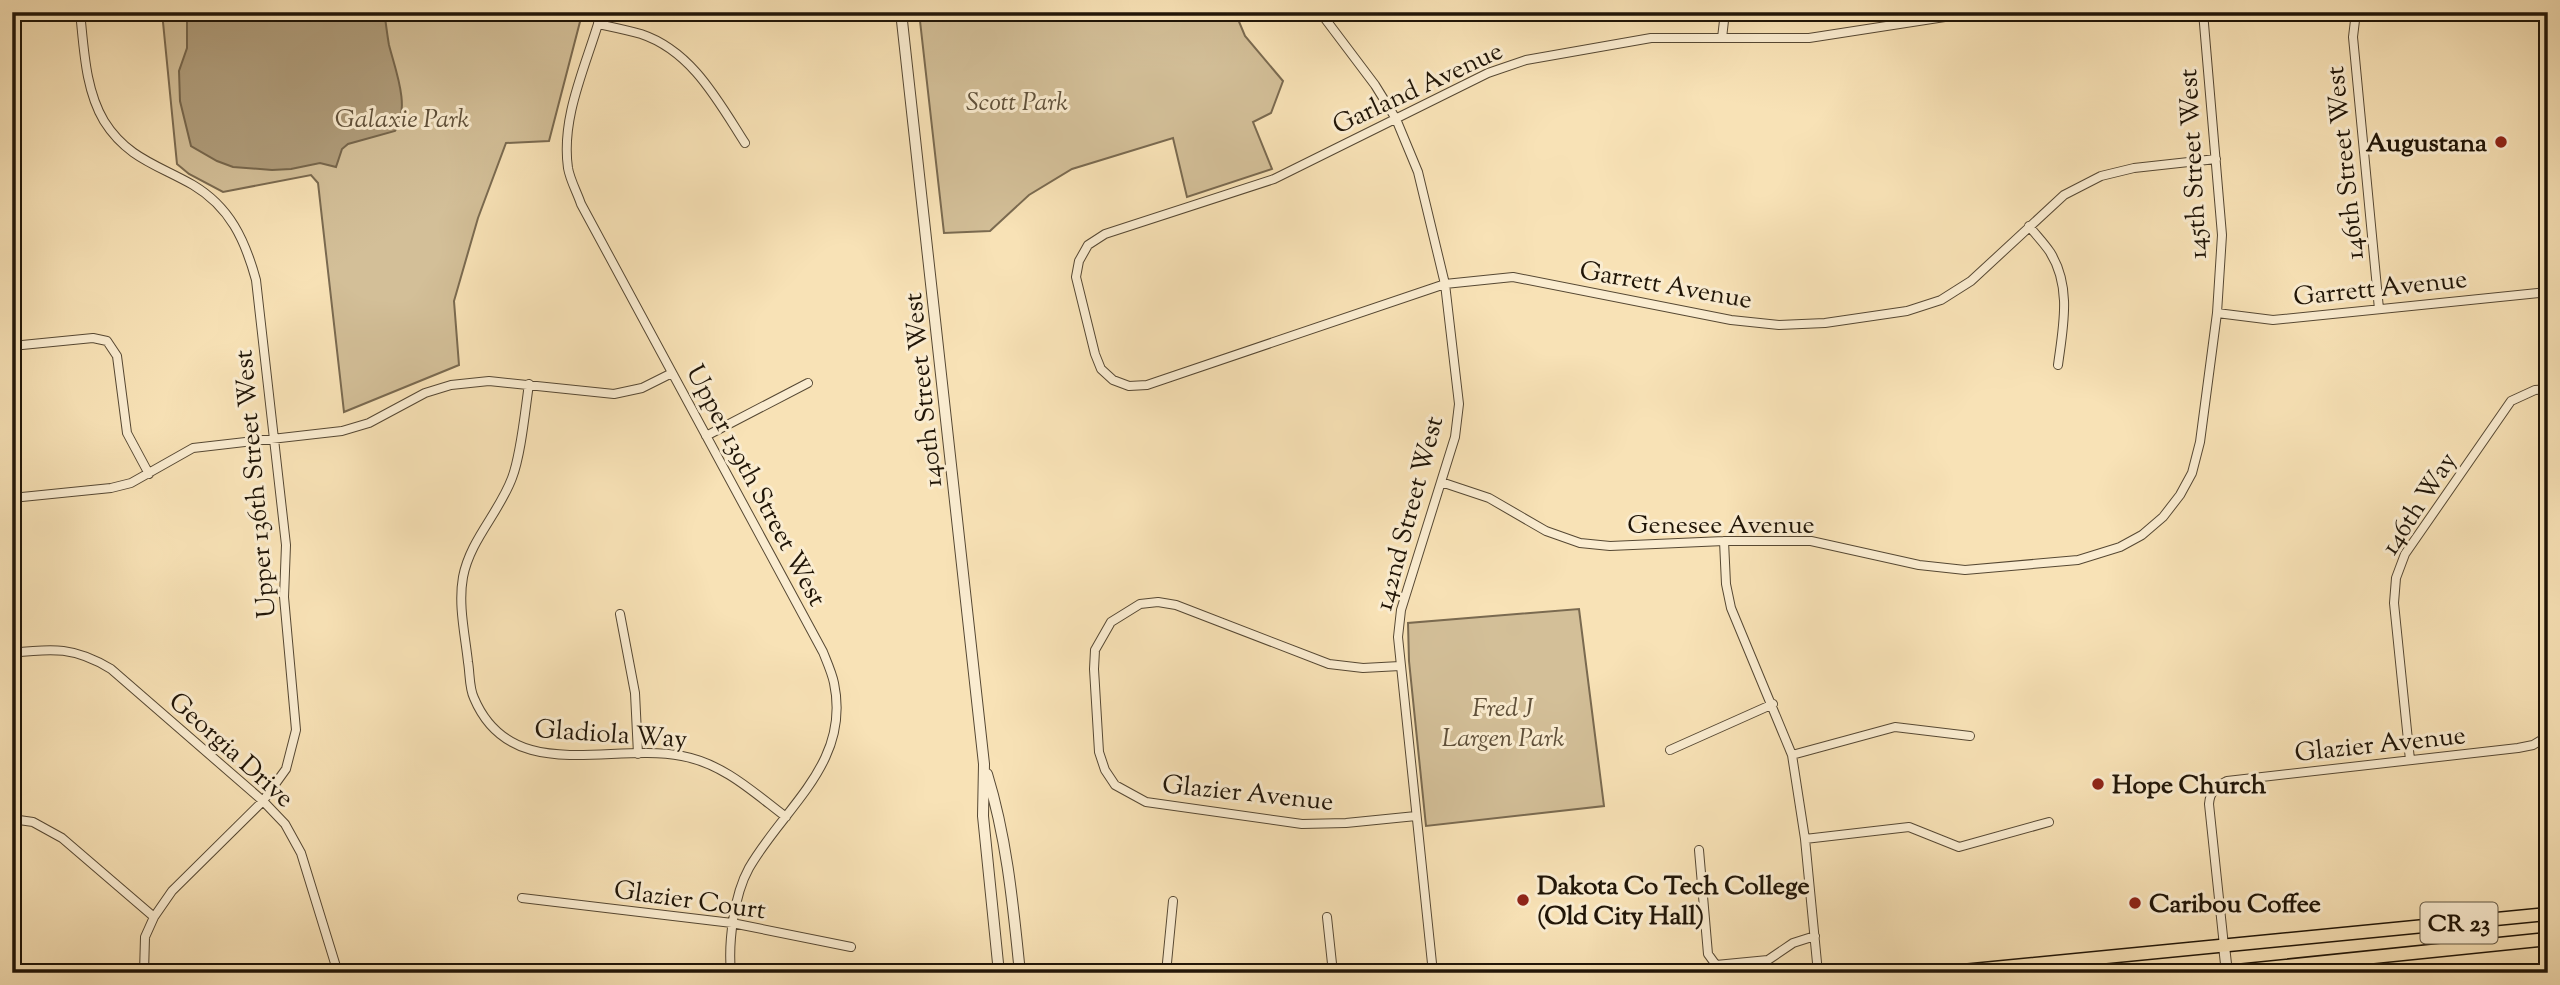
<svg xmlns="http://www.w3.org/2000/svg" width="2560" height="985" font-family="'Sorts Mill Goudy',serif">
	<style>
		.green { fill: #d3bf98; stroke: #7a6a50; stroke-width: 2 }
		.water { fill: #af9c7a; stroke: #76664c; stroke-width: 2 }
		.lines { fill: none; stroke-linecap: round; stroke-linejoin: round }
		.minor-casing { stroke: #564833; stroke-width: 10 }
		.tertiary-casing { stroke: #564833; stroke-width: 12 }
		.trunk-casing { stroke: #201507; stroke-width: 15 }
		.minor { stroke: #faecd0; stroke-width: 8 }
		.tertiary { stroke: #faecd0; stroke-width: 10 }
		.trunk { stroke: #f8e2b6; stroke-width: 12 }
		.poi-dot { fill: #8f2418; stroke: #faecd0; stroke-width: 2.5 }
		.labels { text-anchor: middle; stroke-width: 6; stroke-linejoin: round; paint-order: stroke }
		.shield { fill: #faecd0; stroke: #615643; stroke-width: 2 }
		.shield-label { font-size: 24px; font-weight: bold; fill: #201507 }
		.street-label { font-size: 26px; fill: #201507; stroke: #faecd0 }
		.park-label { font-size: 26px; font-style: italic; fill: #5f503a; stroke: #faecd0 }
		.poi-label { font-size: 26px; font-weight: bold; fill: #201507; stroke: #faecd0; text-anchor: start }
	</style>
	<rect width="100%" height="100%" fill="#f8e2b6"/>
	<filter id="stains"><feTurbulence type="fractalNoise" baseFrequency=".00286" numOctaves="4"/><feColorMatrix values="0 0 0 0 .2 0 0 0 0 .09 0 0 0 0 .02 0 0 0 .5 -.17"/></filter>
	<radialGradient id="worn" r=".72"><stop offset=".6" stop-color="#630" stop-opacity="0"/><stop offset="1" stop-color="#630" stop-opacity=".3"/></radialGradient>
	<path class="green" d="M162,12H517L518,19L582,14L549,141L506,143L478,218L454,301L459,365L344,412L318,183L311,175L223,192L189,174L177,164Z
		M919,12H1235L1245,36L1283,81L1271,113L1253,122L1272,169L1187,197L1173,138L1072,169L1029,195L990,231L944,233Z
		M1579,609L1604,806L1426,826L1409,661L1408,623Z"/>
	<path class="water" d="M187,12H384C386,23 387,34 389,45C395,69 411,108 395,131L348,144L342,149L336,167L320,163L291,169L272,170L233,167L217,161L191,146L180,101L179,71L187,48Z"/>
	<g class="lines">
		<defs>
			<path id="minor" d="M80,12C84,48 85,89 104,121C127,158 158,165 193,185C230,207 245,240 256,280L286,545L284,597L296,730L286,769L263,801L172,891L154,917L145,937L144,973
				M599,12L598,24C584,70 561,119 568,168C570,180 577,192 581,204L823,652C827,662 832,673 834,683C851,763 784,807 749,868C734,895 728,942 731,973
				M1320,12L1375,85L1396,119L1418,172L1445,284L1459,404L1455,437L1401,610L1398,637L1433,973
				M1977,12L1809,38H1651L1526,60L1488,73L1274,179L1105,234L1088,245L1079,261L1076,277L1095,354L1101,369L1113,380L1129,386L1147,385L1445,284L1513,277L1731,320L1779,325L1825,323L1907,311L1941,300L1971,281L2064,195L2101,176L2134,168L2216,159
				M2036,12L2093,15L2113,12
				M2356,12L2353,37L2379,309
				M598,24C612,27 627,30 641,34C692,51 718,101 745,143
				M1722,38L1725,12
				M2029,226C2036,235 2044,243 2050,252C2072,287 2063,327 2058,365
				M2217,313L2273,320L2548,292
				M12,346L93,338L107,341L117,356L127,433L149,474
				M529,384C525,411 521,455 512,478C499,513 470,540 463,577C458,605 465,634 468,662C470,673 469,688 474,698C511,786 610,742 682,756C724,764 753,792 786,817
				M706,436L808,383
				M1441,482L1489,498L1546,531L1580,543L1610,546L1724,541H1811L1919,565L1965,570L2078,560L2120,547L2142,535L2163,517L2180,495L2192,473L2200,442L2217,313L2222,235L2203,12
				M12,498L111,488L131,483L193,448L342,431L369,423L425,393L451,385L489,381L614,394L642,388L672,373
				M1724,541L1726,584L1731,608L1792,755L1805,839L1818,973
				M620,614L635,693L638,754
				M12,653C53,648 75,647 111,669L263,801L285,824L301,853L338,973
				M1400,666L1363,668L1329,664L1176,605L1158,602L1140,604L1111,622L1095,650L1094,669L1099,752L1105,770L1115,785L1146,802L1302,824L1346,823L1416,816
				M1670,750L1773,704
				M1792,755L1895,727L1970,736
				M2410,760L2394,603L2396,578L2405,554L2511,401L2535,390L2548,389
				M12,819L33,822L62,838L154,917
				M1805,839L1909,827L1959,847L2049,822
				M1699,850L1708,954L1716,965L1768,960L1793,943L1815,936
				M522,898L732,923L851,947
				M1327,917L1333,973
				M2224,946L2209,804C2210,791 2216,787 2227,781L2518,748L2533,745L2548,736
				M1166,973L1173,901"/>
			<path id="tertiary" d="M901,12L984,764L983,816L999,973
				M987,774C1007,839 1013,905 1020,973
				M2224,946L2227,973"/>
			<path id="trunk" d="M1942,973L2548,914
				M2217,973L2548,939"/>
		</defs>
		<use href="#minor" class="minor-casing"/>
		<use href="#tertiary" class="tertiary-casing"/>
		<use href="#trunk" class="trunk-casing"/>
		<use href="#minor" class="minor"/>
		<use href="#tertiary" class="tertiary"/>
		<use href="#trunk" class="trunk"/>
	</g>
	<g class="poi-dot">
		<circle cx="2501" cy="142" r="7"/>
		<circle cx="2098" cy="784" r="7"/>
		<circle cx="1523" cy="900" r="7"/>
		<circle cx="2135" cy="903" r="7"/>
	</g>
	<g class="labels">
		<rect class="shield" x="2420.5" y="902.5" width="77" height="41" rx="5"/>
		<g class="shield-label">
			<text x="2459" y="931">CR 23</text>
		</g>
		<g class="street-label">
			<text transform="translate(1417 87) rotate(-25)" y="9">Garland Avenue</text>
			<text transform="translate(2344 163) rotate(-96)" y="9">146th Street West</text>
			<text transform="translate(2192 164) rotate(-93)" y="9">145th Street West</text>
			<text transform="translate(1666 284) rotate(10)" y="9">Garrett Avenue</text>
			<text transform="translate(2380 287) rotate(-6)" y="9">Garrett Avenue</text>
			<text transform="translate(922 390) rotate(-96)" y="9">140th Street West</text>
			<text transform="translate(254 484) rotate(-95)" y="9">Upper 136th Street West</text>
			<text transform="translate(757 485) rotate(62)" y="9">Upper 139th Street West</text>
			<text transform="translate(2418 503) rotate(-57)" y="9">146th Way</text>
			<text transform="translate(1408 513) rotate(-75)" y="9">142nd Street West</text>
			<text x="1721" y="533">Genesee Avenue</text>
			<text transform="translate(611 733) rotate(4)" y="9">Gladiola Way</text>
			<text transform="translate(2380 743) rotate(-6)" y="9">Glazier Avenue</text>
			<text transform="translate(232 749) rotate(42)" y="9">Georgia Drive</text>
			<text transform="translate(1248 792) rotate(6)" y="9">Glazier Avenue</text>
			<text transform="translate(690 899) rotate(8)" y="9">Glazier Court</text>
		</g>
		<g class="park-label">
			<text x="1017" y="110">Scott Park</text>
			<text x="402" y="127">Galaxie Park</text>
			<text x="1503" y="716">Fred J<tspan x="1503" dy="30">Largen Park</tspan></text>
		</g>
		<g class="poi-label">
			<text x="2487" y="151" text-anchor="end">Augustana</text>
			<text x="2112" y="793">Hope Church</text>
			<text x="1537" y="894">Dakota Co Tech College<tspan x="1537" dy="30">(Old City Hall)</tspan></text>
			<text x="2149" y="912">Caribou Coffee</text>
		</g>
	</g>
	<rect width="2560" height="985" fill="none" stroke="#f8e2b6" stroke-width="42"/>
	<rect x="14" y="14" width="2532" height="957" fill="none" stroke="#201507" stroke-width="3.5"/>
	<rect x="21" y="21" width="2518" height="943" fill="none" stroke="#201507" stroke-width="2"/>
	<rect width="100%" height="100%" filter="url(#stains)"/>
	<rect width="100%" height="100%" fill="url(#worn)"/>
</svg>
